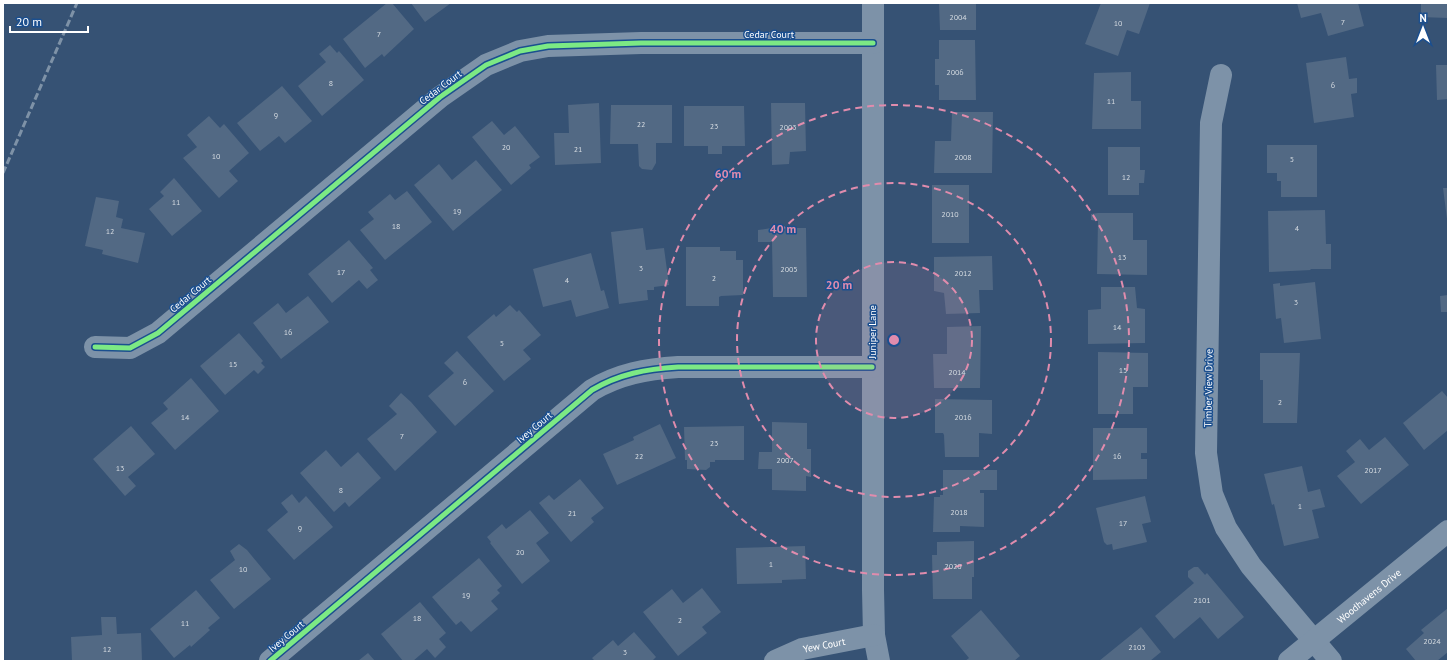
<svg xmlns="http://www.w3.org/2000/svg" width="1451" height="664" font-family="'PT Sans',sans-serif">
	<style>
		.building { fill: #526984 }
		.lines { fill: none; stroke-linecap: round; stroke-linejoin: round }
		.minor { stroke: #7d92a8; stroke-width: 22 }
		.rail { stroke: #7e92a7; stroke-width: 3; stroke-dasharray: 7 3; stroke-linecap: butt }
		.cycleway-casing { stroke: #1b4f8f; stroke-width: 8 }
		.cycleway { stroke: #7ce984; stroke-width: 5 }
		.ring { fill: none; stroke: #e08cad; stroke-width: 2; stroke-dasharray: 7 5 }
		.labels { text-anchor: middle; stroke-width: 3; stroke-linejoin: round; paint-order: stroke }
		.number-label { font-size: 8px; fill: #d4dae0 }
		.street-label { font-size: 10px; fill: #fff; stroke: #1b4f8f }
		.centre { fill: #e08cad; stroke: #1b4f8f; stroke-width: 2 }
		.ring-label { font-size: 12px; text-anchor: middle; font-weight: bold; fill: #e08cad; stroke: #1b4f8f; stroke-width: 3; stroke-linejoin: round; paint-order: stroke }
	</style>
	<rect width="100%" height="100%" fill="#365274"/>
	<path class="building" d="M387,3H392L414,29L384,57L382,54L365,68L343,39Z
		M411,3H451L425,22Z
		M939,3H976V30H940Z
		M1101,3H1150L1139,34L1127,30L1118,56L1085,44Z
		M1297,3H1358L1364,26L1328,36L1321,13L1301,18Z
		M1421,3H1448V18L1421,17Z
		M939,40H975L976,100H939V85H935V59H939Z
		M330,45L337,53L339,51L364,80L322,116L298,86L326,62L319,54Z
		M1346,57L1349,79L1357,78V93L1351,94L1354,117L1314,123L1306,63Z
		M1436,65H1448V99L1437,100Z
		M1131,72V101H1141V129H1092L1094,73Z
		M282,86L312,121L285,143L279,136L260,151L237,123Z
		M599,103L601,163L555,165L554,133H569L568,105Z
		M771,103H805L806,151L790,152L789,164L772,165Z
		M611,105H672V143H656V163L652,170L642,169L639,166L638,144H610Z
		M684,106H744L745,146H722V154H708V146H684Z
		M952,112H993L992,173H934L935,141H951Z
		M209,116L220,128L224,124L249,153L229,171L238,181L219,198L183,158L197,147L187,135Z
		M492,121L504,135L515,126L540,157L529,165L531,168L511,185L472,137Z
		M1267,145H1317V197H1281V181H1277V173H1267Z
		M1108,147H1140V170H1145L1144,183H1139V195H1108Z
		M476,160L502,190L453,231L414,185L439,164L452,180Z
		M174,178L202,211L172,236L149,209L164,196L160,192Z
		M932,185H969V243H932Z
		M1443,188H1448V219H1447Z
		M407,191L432,222L385,260L360,230L374,219L368,212L390,194L395,200Z
		M96,197L119,201L116,217L123,219L121,228L145,233L138,263L102,254L103,250L85,246Z
		M1325,210L1326,244H1331V269H1310L1311,270L1269,272L1268,211Z
		M1098,213H1133V240H1147V275L1097,274L1098,221L1091,220V214Z
		M643,228L646,250L664,248L669,285L654,287V290H647L648,300L619,304L611,232Z
		M772,228H806L807,297H773L772,242H758V230Z
		M349,240L373,268L370,270L378,280L367,289L359,280L332,303L308,274Z
		M686,247H720V251H736V260H743V295L721,296L719,297V306H686Z
		M591,253L601,291L604,290L609,308L576,317L571,300L543,307L533,269Z
		M992,256L993,290H979L980,313L946,314L944,293L934,291V257Z
		M1315,282L1321,339L1284,343L1281,318L1276,319L1273,284L1280,283V286Z
		M1101,287H1135L1137,308L1145,309V343L1088,344V310L1101,309Z
		M1448,295V312H1441L1440,296Z
		M308,296L329,322L281,359L253,323L278,303L286,313Z
		M510,305L517,312L519,310L541,335L523,350L531,359L504,381L467,337L494,314L496,317Z
		M981,326L980,388H934L933,354H947V327Z
		M239,333L263,361L261,363L265,367L258,374L254,370L225,395L200,366Z
		M457,351L494,391L455,426L428,396L454,373L444,363Z
		M1098,352L1148,353V387H1133V414H1098Z
		M1260,353H1300L1297,423H1263V380H1260Z
		M191,378L219,411L175,450L151,423L168,409L163,403Z
		M1442,391L1448,398V430L1424,450L1403,423Z
		M401,393L411,402L437,432L395,471L367,439L397,414L389,406Z
		M935,399L992,400V434L979,433V457H945L944,435L943,433H935Z
		M772,422L807,423V449H811V477L806,476V491L772,490V469H758L759,452H772Z
		M660,424L676,458L617,485L603,454L634,440L633,437Z
		M131,426L155,454L128,477L136,486L125,496L93,459Z
		M744,426V460H715V462H710V467L706,470L687,469V460H685L684,427Z
		M1093,428H1147V453H1141V459H1147V479L1093,480Z
		M1385,437L1409,465L1361,504L1337,476L1355,462L1346,451L1360,439L1369,450Z
		M326,450L341,467L358,452L381,478L349,507L345,502L334,512L300,473Z
		M1302,466L1308,492L1320,489L1325,507L1312,510L1319,538L1284,546L1274,504L1272,505L1264,474Z
		M943,470H997V490H980V493H984V527L960,526V532H933L934,497H940V495H943Z
		M580,479L604,508L591,518L594,522L571,542L539,503L549,495L554,500Z
		M292,494L299,503L306,496L333,527L294,560L267,530L288,512L281,503Z
		M1145,496L1151,522L1142,524L1147,542L1113,550L1112,544L1107,545L1104,542L1096,508Z
		M530,510L549,533L536,543L550,561L522,584L490,543L491,542L487,537L502,524L506,529Z
		M974,541V577H972V599H933L932,555H937V542Z
		M239,544L247,550L271,579L234,609L210,580L235,560L230,551Z
		M805,546L806,579L782,580V583L737,584L736,548Z
		M479,558L502,586L497,590L500,593L491,601L498,609L471,632L461,621L456,625L432,597Z
		M1194,567H1198L1205,575L1207,573L1244,617L1218,639L1200,617L1174,639L1155,616L1194,583L1188,577V571Z
		M702,588L721,612L702,627L707,633L678,656L643,612L672,589L683,603Z
		M196,590L220,618L208,628L210,630L191,647L190,645L174,658L150,629Z
		M420,602L446,633L439,639L446,647L435,658L427,649L413,661H403L381,634Z
		M1448,608V652L1437,661H1416L1406,649L1424,633L1421,630Z
		M981,610L1020,656L1014,661H965L969,658L951,636Z
		M101,617H116L117,634L141,633L142,661H72L71,637L102,635Z
		M1141,627L1161,652L1150,661H1099Z
		M634,632L656,657L652,661H595L592,658L613,640L618,646Z
		M368,653L375,661H358Z"/>
	<g class="lines">
		<g class="minor">
			<path d="M873,3V590L874,635L879,661"/>
			<path d="M1221,75L1211,123L1206,453L1212,494L1226,528L1251,566L1331,661"/>
			<path d="M95,347L130,348L158,333L440,97L486,65L520,51L548,46L641,43H873"/>
			<path d="M270,661L592,390C619,374 646,369 678,367H872"/>
			<path id="s1" d="M775,661L802,649L874,635"/>
			<path id="s2" d="M1289,661L1448,531"/>
		</g>
		<path class="rail" d="M3,173L77,3"/>
		<defs>
			<path id="cycleway" d="M95,347L130,348L158,333L440,97L486,65L520,51L548,46L641,43H873
				M270,661L592,390C619,374 646,369 678,367H872"/>
		</defs>
		<use href="#cycleway" class="cycleway-casing"/>
		<use href="#cycleway" class="cycleway"/>
	</g>
	<circle cx="894" cy="340" r="78" fill="#e08cad" fill-opacity=".12"/>
	<g class="ring">
		<circle cx="894" cy="340" r="78"/>
		<circle cx="894" cy="340" r="157"/>
		<circle cx="894" cy="340" r="235"/>
	</g>
	<g class="labels">
		<g class="number-label">
			<text x="958" y="20">2004</text>
			<text x="1343" y="25">7</text>
			<text x="1118" y="26">10</text>
			<text x="379" y="37">7</text>
			<text x="955" y="75">2006</text>
			<text x="331" y="86">8</text>
			<text x="1333" y="88">6</text>
			<text x="1111" y="104">11</text>
			<text x="276" y="118">9</text>
			<text x="641" y="127">22</text>
			<text x="714" y="129">23</text>
			<text x="788" y="130">2003</text>
			<text x="506" y="150">20</text>
			<text x="578" y="152">21</text>
			<text x="216" y="159">10</text>
			<text x="963" y="160">2008</text>
			<text x="1292" y="162">5</text>
			<text x="1126" y="180">12</text>
			<text x="176" y="205">11</text>
			<text x="457" y="214">19</text>
			<text x="950" y="217">2010</text>
			<text x="396" y="229">18</text>
			<text x="1297" y="231">4</text>
			<text x="110" y="234">12</text>
			<text x="1122" y="260">13</text>
			<text x="641" y="271">3</text>
			<text x="789" y="272">2005</text>
			<text x="341" y="275">17</text>
			<text x="963" y="276">2012</text>
			<text x="714" y="281">2</text>
			<text x="567" y="283">4</text>
			<text x="1296" y="305">3</text>
			<text x="1117" y="330">14</text>
			<text x="288" y="335">16</text>
			<text x="502" y="346">5</text>
			<text x="233" y="367">15</text>
			<text x="1123" y="373">15</text>
			<text x="957" y="375">2014</text>
			<text x="465" y="385">6</text>
			<text x="1280" y="405">2</text>
			<text x="185" y="420">14</text>
			<text x="963" y="420">2016</text>
			<text x="402" y="439">7</text>
			<text x="714" y="446">23</text>
			<text x="639" y="459">22</text>
			<text x="1117" y="459">16</text>
			<text x="785" y="463">2007</text>
			<text x="120" y="471">13</text>
			<text x="1373" y="473">2017</text>
			<text x="341" y="493">8</text>
			<text x="1300" y="509">1</text>
			<text x="959" y="515">2018</text>
			<text x="572" y="516">21</text>
			<text x="1123" y="526">17</text>
			<text x="300" y="531">9</text>
			<text x="520" y="555">20</text>
			<text x="771" y="567">1</text>
			<text x="953" y="569">2020</text>
			<text x="243" y="572">10</text>
			<text x="466" y="598">19</text>
			<text x="1202" y="603">2101</text>
			<text x="417" y="621">18</text>
			<text x="680" y="623">2</text>
			<text x="185" y="626">11</text>
			<text x="1432" y="644">2024</text>
			<text x="1137" y="650">2103</text>
			<text x="107" y="652">12</text>
			<text x="625" y="655">3</text>
		</g>
		<g class="street-label">
			<text x="769" y="38">Cedar Court</text>
			<text transform="translate(440 87) rotate(-37)" y="4">Cedar Court</text>
			<text transform="translate(190 294) rotate(-40)" y="4">Cedar Court</text>
			<text transform="translate(872 332) rotate(-90)" y="4">Juniper Lane</text>
			<text transform="translate(1208 388) rotate(-89)" y="4">Timber View Drive</text>
			<text transform="translate(534 427) rotate(-40)" y="4">Ivey Court</text>
			<text dy="4" stroke="none"><textPath href="#s2" startOffset="103">Woodhavens Drive</textPath></text>
			<text transform="translate(286 636) rotate(-40)" y="4">Ivey Court</text>
			<text dy="4" stroke="none"><textPath href="#s1" startOffset="52">Yew Court</textPath></text>
		</g>
	</g>
	<circle cx="894" cy="340" r="6" class="centre"/>
	<g class="ring-label">
		<text x="728" y="178">60 m</text>
		<text x="783" y="233">40 m</text>
		<text x="839" y="289">20 m</text>
	</g>
	<rect width="1451" height="664" fill="none" stroke="#ffffff" stroke-width="8"/>
	<g transform="translate(1423 28)" stroke="#1b4f8f" stroke-width="3" paint-order="stroke">
	<path d="M0-3L7 15L0 10L-7 15Z" fill="#ffffff"/>
	<text y="-6" font-size="11" font-weight="bold" text-anchor="middle" fill="#ffffff">N</text>
	</g>
	<path d="M10 26v6h78v-6" fill="none" stroke="#ffffff" stroke-width="2"/>
	<text x="16" y="26" font-size="12" fill="#ffffff" stroke="#1b4f8f" stroke-width="3" paint-order="stroke">20 m</text>
</svg>
